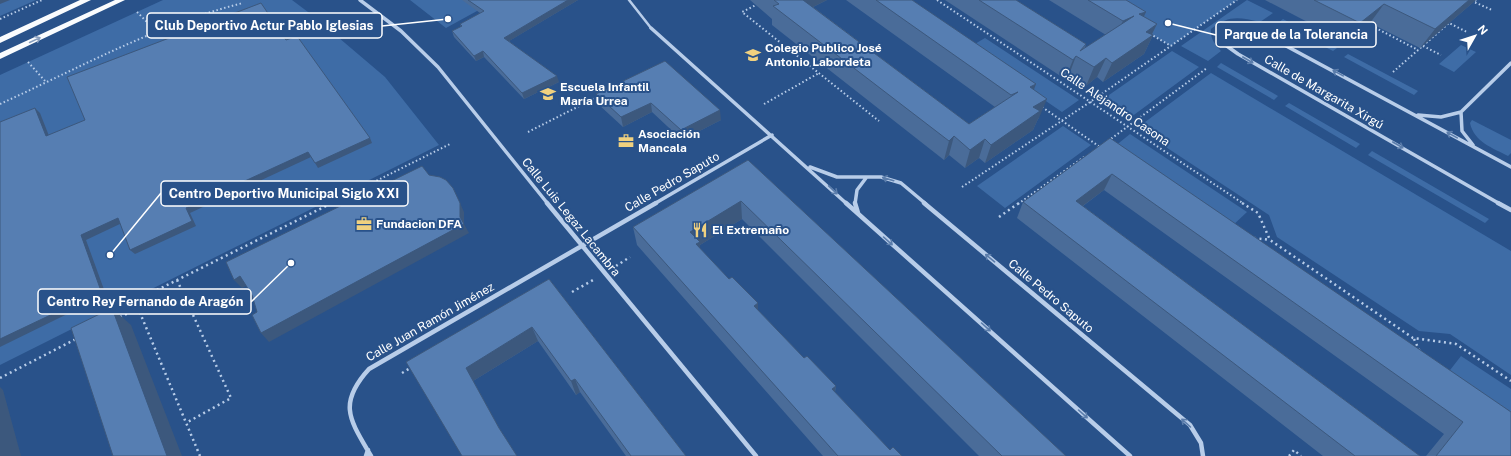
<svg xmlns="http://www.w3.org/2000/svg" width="1511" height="456" font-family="'Public Sans',sans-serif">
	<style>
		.green { fill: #3e6ca6 }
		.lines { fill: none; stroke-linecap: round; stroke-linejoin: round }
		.path-far1 { stroke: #b8cde9; stroke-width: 2; stroke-dasharray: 1.5 2.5; stroke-linecap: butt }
		.path { stroke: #b8cde9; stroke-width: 2.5; stroke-dasharray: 2 3.5; stroke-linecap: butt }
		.service { stroke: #b8cde9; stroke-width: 2.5 }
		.minor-far1 { stroke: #b8cde9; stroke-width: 3.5 }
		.minor { stroke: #b8cde9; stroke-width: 4.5 }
		.primary { fill: #fafcfe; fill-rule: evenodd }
		.wall { fill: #4a6c99 }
		.shaded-wall { fill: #3c587d }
		.building { fill: #567eb2; stroke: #3c587d }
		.oneway { stroke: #879ebe }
		.oneway2 { stroke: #5b7dab }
		.labels { text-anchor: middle; stroke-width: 4; stroke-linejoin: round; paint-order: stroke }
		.poi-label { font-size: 12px; font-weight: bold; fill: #fff; stroke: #29528a; text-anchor: start }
		.street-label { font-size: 12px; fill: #fff; stroke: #29528a }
		.leader { fill: none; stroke: #fff; stroke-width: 1.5 }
		.callout-dot { fill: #fff; stroke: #29528a; stroke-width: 1.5 }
		.callout { fill: #29528a; stroke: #fff; stroke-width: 1.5 }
		.callout-label { font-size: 13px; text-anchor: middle; font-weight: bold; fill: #fff }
	</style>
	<rect width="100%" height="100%" fill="#29528a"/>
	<path class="green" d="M0,0H36L0,16Z
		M163,0H292L312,15L385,77L439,145L0,365V75Z
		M410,0H497L446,28Z
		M1093,0H1237L1171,46Z
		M1247,0L1273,13L1260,22C1239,17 1228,15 1211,29C1210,39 1215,44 1221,51L1208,61L1181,46Z
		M1283,19L1337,48L1333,51L1278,23Z
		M985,38L1079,100L1062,112L968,48Z
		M1461,45L1476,52L1454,72L1439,64Z
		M1172,51L1199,67L1127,120L1099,102Z
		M1348,54L1418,91L1414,95L1344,57Z
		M1221,63L1278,96L1274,100L1217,67Z
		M1211,73L1511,251V375L1450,334L1419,331L1277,237L1269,215L1137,128Z
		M1289,103L1360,144L1356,148L1285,106Z
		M1472,120L1511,140V153L1508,156C1493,148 1474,142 1470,123Z
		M1063,126L1091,145L1005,208L977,186Z
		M1130,134L1247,212L1231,227L1114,147Z
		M1372,151L1489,219L1485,223L1368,155Z
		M1461,356L1511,389V418L1447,374Z"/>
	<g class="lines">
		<path class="path-far1" d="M937,0L1244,204
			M1476,0L1474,2L1492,10
			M758,4L742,12L879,121
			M137,12L157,32
			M0,19L42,0
			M1150,34L1171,46
			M1343,46L1370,25L1418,50
			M1423,46L1441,55
			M28,62L46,82
			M1393,72L1449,23L1467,32
			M0,104C79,68 158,24 243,3
			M764,104L819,73
			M1042,107L1100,147
			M528,132L599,96
			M1108,141L1207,68
			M962,187L1090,102L1237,0
			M330,204L450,144
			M1018,204L1084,157"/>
		<path class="path" d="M1242,203L1258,213L1270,240L1413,338L1456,344L1511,381
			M999,217L1019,203
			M1254,238L1270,240
			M616,266L630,257
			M177,280L231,398L186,423
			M572,292L593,280
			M120,317L139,308
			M1414,339L1420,352
			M402,373L412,367
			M0,378L78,338
			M200,456L135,301L332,203
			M1289,456L1294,450L1301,456"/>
		<path class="service" d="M629,0L651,28"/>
		<path class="minor-far1" d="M360,0L401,31L438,67L548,204
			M651,28L847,204
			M1461,112L1462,131L1473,145
			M1418,115L1441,117L1461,112L1511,63
			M810,167L837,177H881L901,183L926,204
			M654,204L772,135
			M855,204L857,190L866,178
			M1500,204L1238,54L1224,44L1221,35C1228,24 1239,24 1251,27L1511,167"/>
		<path class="minor" d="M547,203L756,456
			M846,203L1130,456
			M855,203L858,213
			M924,203L1190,425L1201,443L1203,456
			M1498,203L1511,210
			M366,456L368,450
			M371,456C350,420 337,404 369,369L656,203"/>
		<path class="primary" d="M80,0H91L0,43V37Z
			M115,0H125L0,59V53Z"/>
	</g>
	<path class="wall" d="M462,0H578L509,41L559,82L524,99L484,57L476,61L454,37L452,31L461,27L460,24L480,13Z
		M750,0H827L813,7L969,124L995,107L846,0H912L1034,90L1039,118L1038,119L1033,130L985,163L979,158L965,168L949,155L944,160L772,25V19Z
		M945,0H1016L1086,44L1085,48L1106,35L1049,0H1126L1144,16L1157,24L1152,34L1153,35L1144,54L1103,82L1097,77L1086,86L1069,75L1065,79Z
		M1265,0H1476L1420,48L1370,23L1346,42Z
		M665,61L721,120L682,140L652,112L623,127L598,104L596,94Z
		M1110,138L1511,456H1426L1444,434L1104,190L1083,206L1420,456H1323L1017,218L1023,202Z
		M748,160L1066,456H979L742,219L700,245V249L729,279L758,303V310L804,358L836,386L835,392L890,450L902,456H823L637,245L633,227Z
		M549,279L686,456H626L580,392L576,395L538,341L473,381L501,432L406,362Z"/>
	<path class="shaded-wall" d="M0,0H10L0,4Z
		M568,0H578L506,43L504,38Z
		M798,0H827L797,15Z
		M1469,0H1476L1420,48L1435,29Z
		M1384,4L1370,23L1346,42L1360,23Z
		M1146,12L1137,31L1139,14Z
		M1134,16L1114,40L1123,21Z
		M1157,24L1151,36L1153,35L1144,54L1103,82L1112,63L1146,32Z
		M483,51L484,57L476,61L474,56Z
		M1076,56L1069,75L1065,79L1073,60Z
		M1106,58L1097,77L1086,86L1094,67Z
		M557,76L559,82L524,99L522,93Z
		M1036,84L1029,103L1030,87Z
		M1047,99L1039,118L1038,119L1033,130L985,163L991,145L1033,107Z
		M651,103L652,112L623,127L621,117Z
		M35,108L40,113L51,141L46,136Z
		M720,110L721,120L682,140L681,130Z
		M954,136L949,155L944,160L949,141Z
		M370,138L372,143L318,168L315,163Z
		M985,139L979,158L965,168L970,150Z
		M308,152L311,157L190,213L196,226L135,254L130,250L186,208Z
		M1112,174L1104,190L1069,216L1076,201Z
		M741,201L742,219L700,245L701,260L690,232Z
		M460,203L464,212V224L469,233L269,342L261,333L460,217Z
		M118,218L122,223L86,240L106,295L0,347V339L81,235Z
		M240,276L248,285L242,288L234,280Z
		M758,303V320L754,306Z
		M112,308L131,325L182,456H167Z
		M532,327L538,341L473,381L506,441L466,368Z
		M575,379L580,392L576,395L571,381Z
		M836,386L833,402L832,389Z
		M0,387L3,390L21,456H0Z"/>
	<path class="building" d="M468,0H568L504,38L557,76L522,93L483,51L474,56L452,31L462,26L460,24L484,11Z
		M774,0H803L969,124L1018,92L1011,95L876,0H912L1036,84L1030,87L1047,99L1033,107L1040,111L991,145L985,139L970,150L954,136L949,141L773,6L779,4Z
		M979,0H1016L1086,44L1080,51L1134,16L1123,21L1088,0H1126L1146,12L1139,14L1157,24L1146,32L1153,35L1112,63L1106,58L1094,67L1076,56L1073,60Z
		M1314,0H1469L1435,29L1384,4L1360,23Z
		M261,3L286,40L297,36L370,138L315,163L308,152L186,208L192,221L130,250L118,218L81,235L101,291L0,339V122L35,108L46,136L85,120L67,77Z
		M665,61L720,110L681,130L651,103L621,117L596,94Z
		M1110,138L1511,412V456H1436L1463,422L1112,174L1076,201L1420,456H1355L1023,202Z
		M748,160L1066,456H1002L741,201L690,232L700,242L696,244L729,279L732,277L758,303L754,306L804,358L807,356L836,386L832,389L890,450L893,447L902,456H838L633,227Z
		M422,166L429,175L440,177L446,180L453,188L460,203V217L464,224L261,333L252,315L257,312L252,295L240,276L234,280L226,262Z
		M549,279L686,456H631L575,379L571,381L532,327L466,368L499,428L517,456H462L406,362Z
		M112,308L167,456H113L71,328Z"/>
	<defs><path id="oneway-shaft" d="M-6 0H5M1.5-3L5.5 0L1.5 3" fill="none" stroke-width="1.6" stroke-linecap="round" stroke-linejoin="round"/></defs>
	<use class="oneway" href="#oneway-shaft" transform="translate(35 40) rotate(-25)"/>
	<g class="oneway2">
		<use href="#oneway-shaft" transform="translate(1248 60) rotate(30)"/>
		<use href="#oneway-shaft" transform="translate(1338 73) rotate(-151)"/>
		<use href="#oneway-shaft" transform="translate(1452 135) rotate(-151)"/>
		<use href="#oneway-shaft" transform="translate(1398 145) rotate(30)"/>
		<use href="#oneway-shaft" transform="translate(888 179) rotate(-164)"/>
		<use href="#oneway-shaft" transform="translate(833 190) rotate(43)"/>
		<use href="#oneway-shaft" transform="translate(888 241) rotate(42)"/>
		<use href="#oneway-shaft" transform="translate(990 258) rotate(-140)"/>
		<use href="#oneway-shaft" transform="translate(986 327) rotate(42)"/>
		<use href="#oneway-shaft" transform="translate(1083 414) rotate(42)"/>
		<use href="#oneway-shaft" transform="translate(1186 423) rotate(-138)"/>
	</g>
	<defs>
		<symbol id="school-bare" viewBox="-9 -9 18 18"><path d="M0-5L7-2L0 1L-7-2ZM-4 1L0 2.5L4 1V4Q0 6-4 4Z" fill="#f0d17f" stroke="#29528a" stroke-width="2.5" paint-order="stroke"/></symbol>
		<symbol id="office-bare" viewBox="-9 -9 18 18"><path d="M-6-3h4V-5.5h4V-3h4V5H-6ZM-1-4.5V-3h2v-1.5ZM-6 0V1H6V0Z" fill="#f0d17f" stroke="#29528a" stroke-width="2.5" paint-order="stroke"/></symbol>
		<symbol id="restaurant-bare" viewBox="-9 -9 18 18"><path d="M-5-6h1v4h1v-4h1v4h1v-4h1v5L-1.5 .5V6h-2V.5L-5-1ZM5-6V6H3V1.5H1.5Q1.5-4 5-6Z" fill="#f0d17f" stroke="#29528a" stroke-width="2.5" paint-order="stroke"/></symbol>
	</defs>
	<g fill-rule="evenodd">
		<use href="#school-bare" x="742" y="44" width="22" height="22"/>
		<use href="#school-bare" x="537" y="83" width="22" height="22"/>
		<use href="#office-bare" x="615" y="130" width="22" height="22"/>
		<use href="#office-bare" x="353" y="213" width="22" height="22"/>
		<use href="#restaurant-bare" x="689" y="219" width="22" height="22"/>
	</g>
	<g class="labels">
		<g class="poi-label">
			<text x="765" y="52">Colegio Publico José<tspan x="765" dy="14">Antonio Labordeta</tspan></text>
			<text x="560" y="91">Escuela Infantil<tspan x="560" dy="14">María Urrea</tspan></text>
			<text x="638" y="138">Asociación<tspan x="638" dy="14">Mancala</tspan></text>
			<text x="376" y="228">Fundacion DFA</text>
			<text x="712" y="234">El Extremaño</text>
		</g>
		<g class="street-label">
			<text transform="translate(1324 92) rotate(30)" y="4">Calle de Margarita Xirgú</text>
			<text transform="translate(1115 107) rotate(34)" y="4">Calle Alejandro Casona</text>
			<text transform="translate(672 182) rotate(-30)" y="4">Calle Pedro Saputo</text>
			<text transform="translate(571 217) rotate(51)" y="4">Calle Luis Legaz Lacambra</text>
			<text transform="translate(1051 296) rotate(40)" y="4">Calle Pedro Saputo</text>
			<text transform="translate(430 322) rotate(-30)" y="4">Calle Juan Ramón Jiménez</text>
		</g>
	</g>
	<path class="leader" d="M448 19L382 26M1168 23L1216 35M110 255L161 193M291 263L251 302"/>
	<g class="callout-dot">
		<circle cx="448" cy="19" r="4"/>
		<circle cx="1168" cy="23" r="4"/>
		<circle cx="110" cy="255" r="4"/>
		<circle cx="291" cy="263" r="4"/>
	</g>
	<g class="callout">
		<rect x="147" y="13" width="235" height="25" rx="4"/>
		<rect x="1216" y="22" width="160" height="25" rx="4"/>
		<rect x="161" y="181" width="247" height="25" rx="4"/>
		<rect x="38" y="289" width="213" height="25" rx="4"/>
	</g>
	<g class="callout-label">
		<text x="264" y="30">Club Deportivo Actur Pablo Iglesias</text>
		<text x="1296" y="39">Parque de la Tolerancia</text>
		<text x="284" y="198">Centro Deportivo Municipal Siglo XXI</text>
		<text x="145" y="306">Centro Rey Fernando de Aragón</text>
	</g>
	<g transform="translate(1475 36) rotate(51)" stroke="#29528a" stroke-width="3" paint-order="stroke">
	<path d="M0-3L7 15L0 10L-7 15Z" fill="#ffffff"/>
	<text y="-6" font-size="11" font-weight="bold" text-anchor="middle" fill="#ffffff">N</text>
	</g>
</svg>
